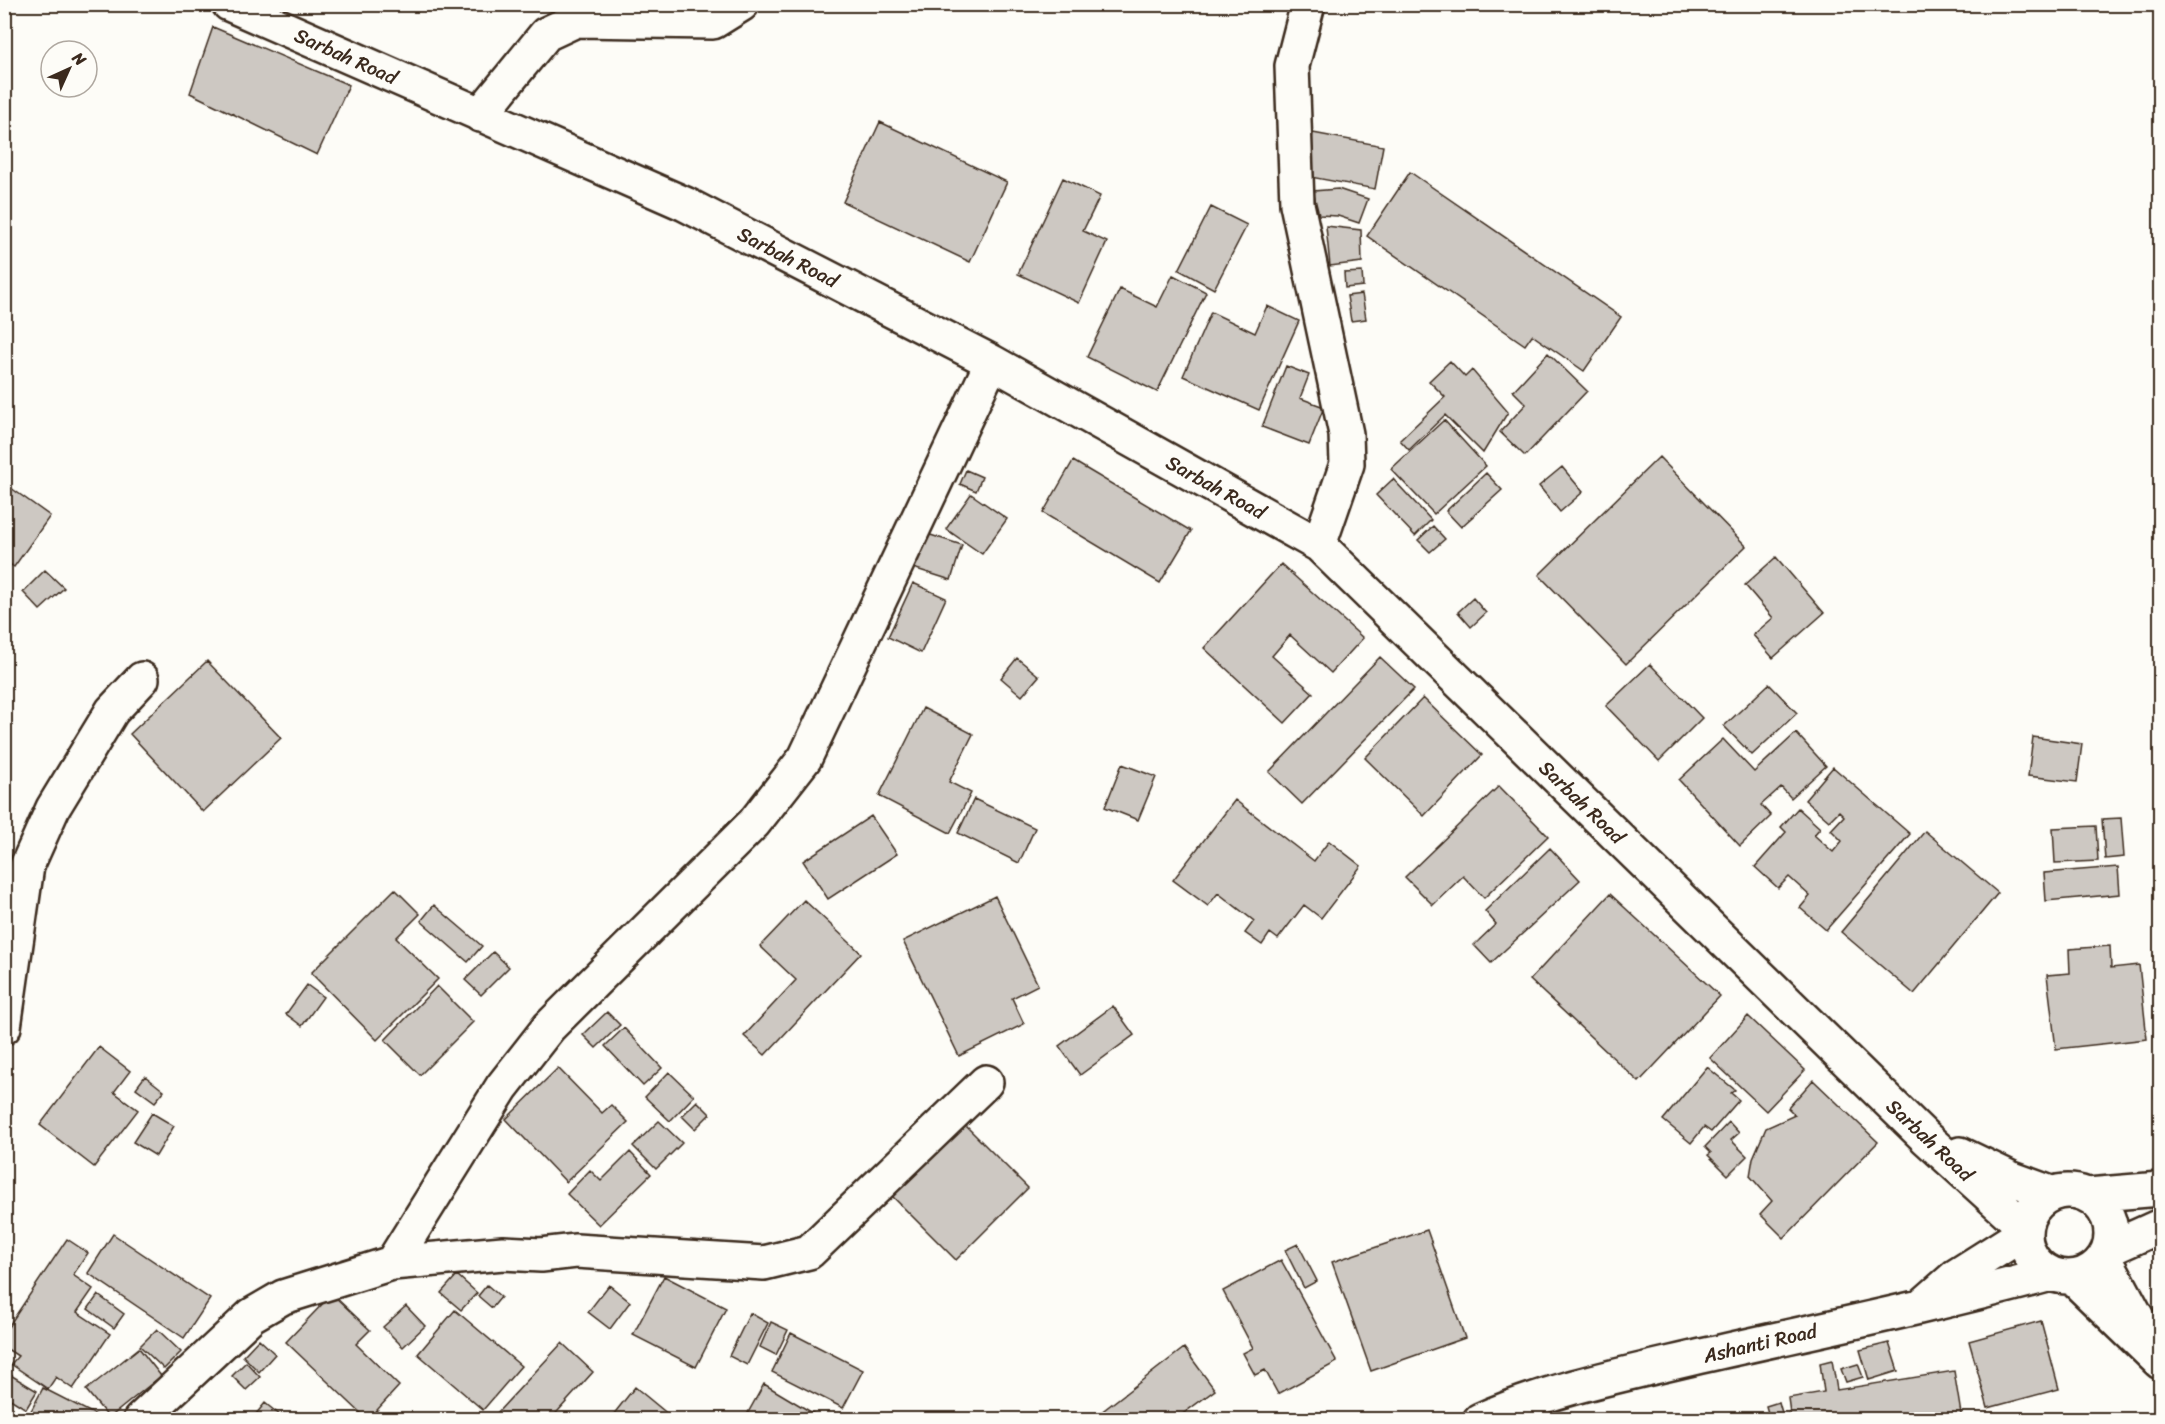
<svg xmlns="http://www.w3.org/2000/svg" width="2165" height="1424" font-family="Sriracha,sans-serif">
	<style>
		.building { fill: #cdc8c2; stroke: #3b2a1e; stroke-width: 1.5 }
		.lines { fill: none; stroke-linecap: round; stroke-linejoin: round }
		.minor-casing { stroke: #3b2a1e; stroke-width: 38 }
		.minor { stroke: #fdfcf7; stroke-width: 33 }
		.labels { text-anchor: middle; stroke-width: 6; stroke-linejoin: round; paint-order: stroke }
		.street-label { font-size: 20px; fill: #3b2a1e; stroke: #fdfcf7 }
	</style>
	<rect width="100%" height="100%" fill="#fdfcf7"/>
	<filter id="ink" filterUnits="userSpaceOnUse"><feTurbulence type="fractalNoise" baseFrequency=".0167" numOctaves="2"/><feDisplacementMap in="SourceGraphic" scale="12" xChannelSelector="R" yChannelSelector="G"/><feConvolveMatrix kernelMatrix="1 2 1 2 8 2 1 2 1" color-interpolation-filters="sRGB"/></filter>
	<g filter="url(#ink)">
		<path class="building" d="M213,27L349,85L317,155L190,93Z
			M880,122L1007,182L970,262L843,202Z
			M1313,133L1383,146L1375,189L1305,176Z
			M1410,172L1621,317L1584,371L1532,335L1525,345L1367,236Z
			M1063,178L1100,196L1083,231L1107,242L1079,303L1018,274Z
			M1338,189L1368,199L1359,223L1338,216L1319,215L1313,191Z
			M1211,207L1247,225L1214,289L1179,270Z
			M1326,226L1361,230L1362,262L1330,266Z
			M1362,272L1363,286L1345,288L1344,273Z
			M1173,275L1206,292L1157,392L1087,357L1120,289L1157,307Z
			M1362,294L1366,319L1351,321L1347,296Z
			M1267,306L1299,321L1259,410L1183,376L1211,312L1255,333Z
			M1548,353L1587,391L1525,456L1500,432L1526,404L1513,391Z
			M1450,361L1465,377L1472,370L1508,412L1483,453L1445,415L1409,450L1400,440L1445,397L1429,381Z
			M1286,366L1309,375L1300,398L1324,407L1309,445L1262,427Z
			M1444,420L1486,466L1434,514L1391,469Z
			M1659,457L1746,546L1626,664L1539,575Z
			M1073,461L1191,531L1160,583L1043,513Z
			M1562,467L1583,492L1560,512L1539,486Z
			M966,470L982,477L976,491L960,484Z
			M1486,473L1502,490L1461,527L1446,511Z
			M1393,479L1431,520L1415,536L1376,495Z
			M4,483L50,516L14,567L4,560Z
			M971,494L1007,519L982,554L946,529Z
			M1433,526L1445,539L1430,552L1418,540Z
			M921,532L962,545L951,580L910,567Z
			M1776,557L1824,613L1773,658L1753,635L1773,618L1745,585Z
			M1281,564L1363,638L1331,673L1290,635L1272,656L1313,693L1285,723L1204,648Z
			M45,570L64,588L40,610L23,592Z
			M913,583L946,598L921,653L888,637Z
			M1473,598L1486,613L1471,627L1458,612Z
			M1380,657L1414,689L1302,804L1269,772Z
			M1017,658L1039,676L1022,696L1001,678Z
			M207,661L281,738L203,812L130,734Z
			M1650,664L1702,718L1659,761L1606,706Z
			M1769,684L1797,713L1752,755L1724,726Z
			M1423,698L1482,755L1424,816L1365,758Z
			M923,708L973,734L949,782L971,793L950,833L879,796Z
			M1796,733L1826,766L1791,798L1781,787L1761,805L1771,816L1740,846L1679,780L1723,739L1754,772Z
			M2033,737L2082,744L2077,782L2028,776Z
			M1122,764L1156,777L1138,820L1105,807Z
			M1833,767L1910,834L1826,930L1800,908L1810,896L1789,877L1778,888L1755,867L1786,832L1781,827L1798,808L1820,828L1814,835L1833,852L1842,841L1831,830L1844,816L1839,811L1829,821L1805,800Z
			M1499,786L1548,836L1484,898L1463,876L1433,905L1405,877Z
			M974,799L1035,828L1019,863L958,833Z
			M1235,800L1314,861L1329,841L1361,866L1321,918L1304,905L1278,939L1270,933L1262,945L1245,933L1254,921L1218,893L1208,906L1173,880Z
			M871,816L897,854L828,899L803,861Z
			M2121,818L2124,857L2105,859L2102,819Z
			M2096,826L2098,861L2055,863L2053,828Z
			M1925,831L1998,893L1914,994L1841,932Z
			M1550,848L1580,880L1491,963L1474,945L1496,924L1485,911Z
			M2118,867L2120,894L2046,901L2044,873Z
			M395,889L420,914L396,938L438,979L377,1040L311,973Z
			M1610,894L1720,996L1639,1082L1530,980Z
			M995,896L1038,985L1012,998L1024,1024L959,1056L903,941Z
			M804,900L861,953L765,1055L744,1036L796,980L760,946Z
			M434,905L482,946L468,962L421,921Z
			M2110,946L2111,968L2139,965L2147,1039L2056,1049L2047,975L2070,973L2069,949Z
			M493,952L509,967L481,995L465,980Z
			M307,985L323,997L302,1026L286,1014Z
			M437,986L473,1022L420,1075L385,1040Z
			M1113,1006L1134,1035L1080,1075L1059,1046Z
			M607,1012L620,1025L596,1048L583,1035Z
			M1748,1016L1805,1070L1766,1111L1710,1058Z
			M624,1028L662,1068L643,1086L605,1046Z
			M2159,1039H2160V1099L2155,1098Z
			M99,1047L130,1071L114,1092L138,1110L94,1167L40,1125Z
			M1707,1067L1735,1090L1731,1093L1739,1100L1711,1132L1704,1127L1691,1143L1663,1120Z
			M558,1068L602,1113L611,1105L628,1122L566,1182L506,1119Z
			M669,1072L694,1096L670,1121L645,1097Z
			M145,1076L164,1091L155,1102L136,1088Z
			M1813,1080L1878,1142L1784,1238L1760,1214L1772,1201L1750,1176L1753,1158L1766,1128L1795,1115L1788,1108Z
			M697,1101L710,1114L695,1129L682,1116Z
			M152,1113L174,1126L156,1156L133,1142Z
			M659,1121L682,1143L656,1169L633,1146Z
			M1729,1122L1739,1133L1731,1140L1747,1156L1728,1175L1708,1155L1711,1153L1705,1147Z
			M963,1123L1028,1188L956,1260L891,1195Z
			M630,1152L651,1174L599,1225L567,1194L590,1170L601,1181Z
			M1427,1230L1465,1338L1371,1371L1332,1262Z
			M113,1234L210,1299L184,1338L88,1273Z
			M67,1239L88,1253L73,1275L93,1289L77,1312L110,1334L73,1389L56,1377L48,1389L11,1364L18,1356L4,1347V1333Z
			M1298,1244L1317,1281L1304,1288L1285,1250Z
			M1281,1260L1337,1362L1278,1394L1265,1370L1255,1375L1243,1353L1253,1348L1223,1291Z
			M457,1275L477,1293L461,1310L441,1293Z
			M664,1276L726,1308L696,1367L633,1335Z
			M487,1285L501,1297L492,1308L478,1296Z
			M609,1285L630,1302L610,1329L588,1312Z
			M332,1294L370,1330L356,1344L399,1386L368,1420L286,1342Z
			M98,1295L124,1314L114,1328L88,1309Z
			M406,1306L425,1326L403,1347L383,1327Z
			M455,1310L521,1366L483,1410L418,1354Z
			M750,1313L768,1323L747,1365L729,1356Z
			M2041,1321L2059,1389L1988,1408L1969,1341Z
			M771,1322L788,1330L776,1355L760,1347Z
			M157,1329L181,1352L164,1369L140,1346Z
			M791,1333L863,1370L843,1408L772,1372Z
			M259,1339L275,1354L259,1372L243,1356Z
			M562,1343L593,1372L550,1420H504L497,1413Z
			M1889,1343L1898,1371L1869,1380L1860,1350Z
			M139,1348L161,1376L109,1418L86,1390Z
			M1184,1348L1215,1390L1180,1416L1183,1420H1091Z
			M1832,1360L1837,1390L1954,1371L1962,1420H1791L1788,1398L1824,1392L1820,1363Z
			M246,1362L260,1377L246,1390L232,1376Z
			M1858,1364L1863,1377L1846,1382L1841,1369Z
			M4,1371L37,1391L26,1409L4,1395Z
			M764,1384L821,1418V1420H744Z
			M635,1387L675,1420H609Z
			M43,1388L96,1415L94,1420H47L31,1411Z
			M1779,1402L1784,1420H1770L1766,1406Z
			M265,1403L286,1420H251Z"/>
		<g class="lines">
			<defs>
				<path id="minor" d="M229,4L685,204L992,362L1319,545L1926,1138L2024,1227
					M1308,4L1292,66L1297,204L1346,434L1347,464L1319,545
					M480,115L546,34L576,20L713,22L742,4
					M4,1027L27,866L53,808L112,711L142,679
					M1960,1154L2010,1178L2051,1193
					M2025 1234a43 43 0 1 1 86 0a43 43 0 1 1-86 0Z
					M2088,1195L2160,1189
					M2109,1249L2160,1226
					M2105,1258L2147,1336
					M392,1263L502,1087L549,1027L754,823L805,758L992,362
					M2072,1277L2160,1362
					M1923,1305L1956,1276L2024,1233
					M140,1420L252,1315L283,1297L392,1263L503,1253L541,1255L576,1251L764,1263L809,1252L986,1082
					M1480,1420C1552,1388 1630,1373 1706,1355C1821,1329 1937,1305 2051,1274"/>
			</defs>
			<use href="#minor" class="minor-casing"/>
			<use href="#minor" class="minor"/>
		</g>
	</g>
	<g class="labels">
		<g class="street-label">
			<text transform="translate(346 56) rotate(24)" y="7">Sarbah Road</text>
			<text transform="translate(788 257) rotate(27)" y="7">Sarbah Road</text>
			<text transform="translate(1216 487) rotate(29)" y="7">Sarbah Road</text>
			<text transform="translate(1582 802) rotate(44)" y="7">Sarbah Road</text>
			<text transform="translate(1930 1140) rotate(43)" y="7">Sarbah Road</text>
			<text transform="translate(1760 1343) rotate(-13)" y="7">Ashanti Road</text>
		</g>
	</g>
	<rect width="2165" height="1424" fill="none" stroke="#fdfcf7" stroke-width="24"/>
	<rect x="12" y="12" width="2141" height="1400" fill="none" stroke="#3b2a1e" stroke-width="2" filter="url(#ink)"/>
	<g transform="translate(69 69) rotate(45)"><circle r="28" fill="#fdfcf7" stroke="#afa8a0" stroke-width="1.5"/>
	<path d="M0-4.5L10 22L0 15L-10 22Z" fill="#3b2a1e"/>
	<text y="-9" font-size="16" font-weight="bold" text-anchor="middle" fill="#3b2a1e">N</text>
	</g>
</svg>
